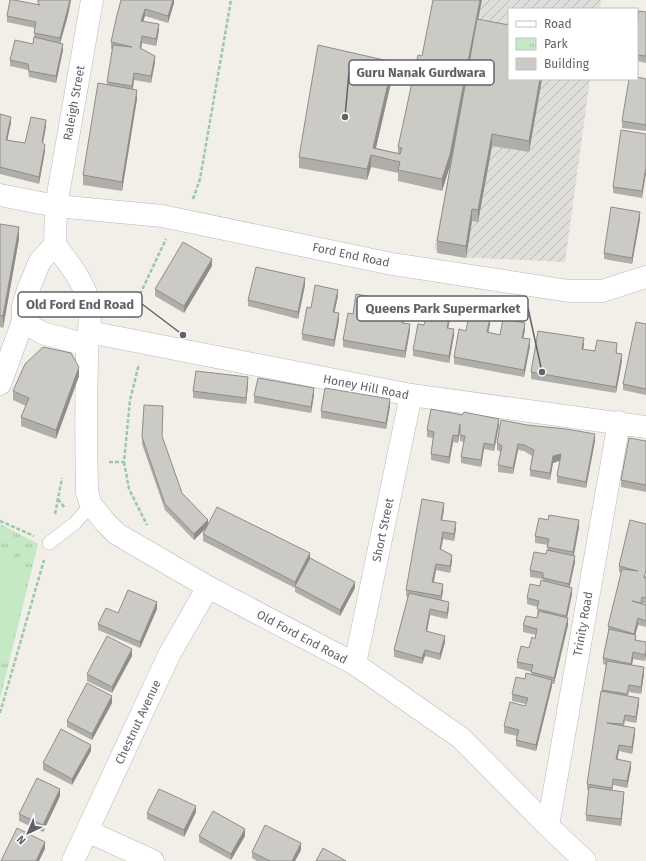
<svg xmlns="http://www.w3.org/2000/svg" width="646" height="861" font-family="'Fira Sans',sans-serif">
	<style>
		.industrial { fill: url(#industrial-furrows) }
		.park { fill: url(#park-tufts) }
		.pitch { fill: #c5e8c5 }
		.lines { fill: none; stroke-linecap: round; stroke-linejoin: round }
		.lane-casing { stroke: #b5b8bc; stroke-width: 14 }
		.street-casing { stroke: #b5b8bc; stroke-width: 23 }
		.path { stroke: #9cc7a9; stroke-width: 2.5; stroke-dasharray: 4 2; stroke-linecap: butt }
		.lane { stroke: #fff; stroke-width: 13 }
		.street { stroke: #fff; stroke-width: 22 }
		.wall { fill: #afaea9 }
		.shaded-wall { fill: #8f8d8a }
		.building { fill: #cccac5; stroke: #8f8d8a }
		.labels { text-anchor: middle; stroke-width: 3; stroke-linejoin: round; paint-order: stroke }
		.street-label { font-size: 12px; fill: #5f6368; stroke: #fff }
		.leader { fill: none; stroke: #5f6368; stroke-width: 1.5 }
		.callout-dot { fill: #5f6368; stroke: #fff; stroke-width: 1.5 }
		.callout { fill: #fff; stroke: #5f6368; stroke-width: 1.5 }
		.callout-label { font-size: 13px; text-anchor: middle; font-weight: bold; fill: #5f6368 }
	</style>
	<defs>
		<pattern id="industrial-furrows" width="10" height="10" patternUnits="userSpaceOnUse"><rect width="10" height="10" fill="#e0deda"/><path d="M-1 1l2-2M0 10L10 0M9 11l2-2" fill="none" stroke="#b9b8b5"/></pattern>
		<pattern id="park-tufts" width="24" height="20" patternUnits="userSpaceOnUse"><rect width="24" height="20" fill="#c5e8c5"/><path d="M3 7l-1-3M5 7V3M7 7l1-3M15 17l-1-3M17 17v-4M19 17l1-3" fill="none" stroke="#a3c0a4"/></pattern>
	</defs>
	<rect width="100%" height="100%" fill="#f1efe8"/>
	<path class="industrial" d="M482,0H601L600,9H509V79H590L565,262L458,257L434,250Z"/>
	<path class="park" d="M0,524L38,544L0,699Z"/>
	<path class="pitch" d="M0,560L26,574L17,629L0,665Z"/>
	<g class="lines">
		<defs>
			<path id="lane" d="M49,543L75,523L91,505"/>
			<path id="street" d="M92,0L56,206L162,216L392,264L569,291H602L646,277
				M0,195L56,206L55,245
				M55,245C68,262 81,278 88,299C93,317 87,337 87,356C86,401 86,447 87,492L91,505L105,522L117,534L208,587L355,664L461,738L548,826L585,861
				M23,321L42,333L87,345
				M89,332L411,395L646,427
				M0,384L23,321V306L28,290L40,261L55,245
				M355,664L411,395
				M548,826L619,422
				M87,831L153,861
				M73,861L169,655L208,587"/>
		</defs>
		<use href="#lane" class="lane-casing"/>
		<use href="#street" class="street-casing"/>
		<path class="path" d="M193,199L200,179L231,0
			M133,317L135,305L166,239
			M109,462H124L130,400L139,364
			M124,462L129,489L147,525
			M58,499L65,508
			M55,514L62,478
			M0,521L34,536
			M0,713L44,560"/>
		<use href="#lane" class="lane"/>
		<use href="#street" class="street"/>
	</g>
	<path class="wall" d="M38,0H71L68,15L60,43L63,50L56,83L29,77L28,70L10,66V60L33,44L34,37L35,28L7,22V16L38,5Z
		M121,0H174V3L168,23L145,16L143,22L159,30L156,46L142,43L141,49L155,62L151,83L134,80L133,89L137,99L122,191L83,185V175L107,85V82L113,49H111V42Z
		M646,12V63L637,61V23Z
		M478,19L542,79L529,152L492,146L478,222L472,221L466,258L437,253V241L467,78L450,166L442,191L398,181V173L371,167L367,180L299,168V157L393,74L376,148L398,153V147L422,56Z
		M646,79V131L622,128V121Z
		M0,114L11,123L7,140L25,143L46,126L43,143L45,151L39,184L0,174Z
		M646,134L642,198L613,193V187Z
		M640,219L632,264L604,259V253Z
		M0,224L19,239L3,328L0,327Z
		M212,266L184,313L155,296V289Z
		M305,285L298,319L248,306V300Z
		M338,296L334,313L339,320L334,347L302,340V334L311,308Z
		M376,304L373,318L383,320L406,309L403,323L410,330L405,358L343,347V340L353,314Z
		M451,314L448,328L454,335L449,363L413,356V350L424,325Z
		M490,324L488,332L500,335L525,330L523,338L530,346L524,377L454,364V357L466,331Z
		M646,324V395L623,390V384Z
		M584,345L583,349L595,351L617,349V353L622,361L616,393L531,379V372Z
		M79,376L56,439L21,426V417L26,406L13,400V391Z
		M248,384L246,404L193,398V391Z
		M314,395L311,413L254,403V396Z
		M390,406L386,429L321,418V411Z
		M163,413L162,437L182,493L208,524L310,558L355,588L340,616L295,592V588L203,541V534L206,528L194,540L165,510L142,444V437Z
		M499,425L494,451L484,449L481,467L461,463V457L464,442L460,441V432L458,443L453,442L449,464L431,460V454L433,438L427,437V430Z
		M595,441L586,488L557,483V476L560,461L553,463L550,480L530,476V470L532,456L524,451L518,450L513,474L498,472V465L501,452L497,450V443Z
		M646,441V492L621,487V480Z
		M444,510L442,520L456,528L454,541L443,539L441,549L452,561L450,573L436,570L434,582L443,591L441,600L449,608L447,619L430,615L427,631L445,642L440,660L425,656L422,664L394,657V650L408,597L406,596V590Z
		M630,520L646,578V604L642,603V604L646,605V627L638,625L635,635L636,640L646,642L645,661L633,659L632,665L644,674L641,694L629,692L628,696L639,704L636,723L625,721L624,726L635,734L632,754L619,751L617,760L631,768L627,788L613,785L612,790L624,798L621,826L586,821V815L589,790H587V784L606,665L603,664V658L608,633V626L621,573L619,572V566Z
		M579,527L574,556L575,562L569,587L572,594L567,618L568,625L554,684H552V686L536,751L516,746V740L517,736L504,733V726L525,706L526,704L512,701V694L525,679L531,675L532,672L517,668V662L529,648L535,639L536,635L523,632V625L537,618L538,615H537L538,607L527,604V598L540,586L543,581V579L530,577V570L546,554L547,550L548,545L535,543V536Z
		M157,609L140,648L98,630V624L118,613Z
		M132,656L112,693L87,681V674Z
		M112,703L92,740L67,727V721Z
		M91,751L72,785L43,770V763Z
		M60,796L43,832L19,821V814Z
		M196,812L184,837L147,819V813Z
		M199,836H245L231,860L199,842Z
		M301,850L295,861H257L252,858V852Z"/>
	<path class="shaded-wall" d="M70,0H71L68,15L60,44V38Z
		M173,0H174V3L168,23V16Z
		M480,0H482L450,166L442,191V179Z
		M145,9V16L141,28V21Z
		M159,24V30L156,46V39Z
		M142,36V43L140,55V48Z
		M63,44V50L56,83V76Z
		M155,56V62L151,83V76Z
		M393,62V74L374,156L373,148Z
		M134,73V80L132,93V86Z
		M540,79H542L529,152V141Z
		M137,90V99L122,191V182Z
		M11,117V123L6,146V140Z
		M46,120V126L42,148V142Z
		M492,134V146L478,222V210Z
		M45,145V151L39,184V177Z
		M371,155V167L367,180V169Z
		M646,167V174L642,198V191Z
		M472,209V221L466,258V246Z
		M640,212V219L632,264V258Z
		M19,227V239L3,328V316Z
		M212,259V266L184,313V306Z
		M305,278V285L298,319V312Z
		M338,290V296L333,319V312Z
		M376,298V304L372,324V318Z
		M406,303V309L402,329V323Z
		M451,308V314L447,334V328Z
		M339,313V320L334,347V340Z
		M490,318V324L487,339V332Z
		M525,323V330L522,344V338Z
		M410,324V330L405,358V351Z
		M454,329V335L449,363V356Z
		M584,338V345L582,355V349Z
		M530,339V346L524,377V370Z
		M622,354V361L616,393V387Z
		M79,367V376L56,439V430Z
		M248,377V384L246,404V398Z
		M314,388V395L311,413V407Z
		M390,399V406L386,429V423Z
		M499,419V425L494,451V445Z
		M460,424V430L458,443V436Z
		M595,434V441L586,488V482Z
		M453,435V442L449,464V457Z
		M484,443V449L481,467V460Z
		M518,444V450L513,474V468Z
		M561,454V460L553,463L550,480V473L553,456Z
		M444,503V510L441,526V520Z
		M208,520V526L194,540V534Z
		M579,520V527L573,559V552Z
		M456,522V528L454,541V534Z
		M443,532V539L440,555V549Z
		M310,553V560L295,586V582Z
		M452,555V561L450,573V566Z
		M575,556V562L569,590V584Z
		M436,564V570L432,589V582Z
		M355,582V588L340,616V610Z
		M443,584V591L441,602V596Z
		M572,588V594L566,622V616Z
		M157,602V609L140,648V642Z
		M449,602V608L447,619V613Z
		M430,609V615L426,637V631Z
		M568,618V625L554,684V678Z
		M638,618V625L634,640V634Z
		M445,636V642L440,660V654Z
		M132,649V656L112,693V687Z
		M646,649V656L645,661V655Z
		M425,650V656L422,664V658Z
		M633,652V659L631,670V664Z
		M644,667V674L641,694V687Z
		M552,680V686L536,751V745Z
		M112,696V703L92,740V734Z
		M639,698V704L636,723V717Z
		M635,728V734L632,754V747Z
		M91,745V751L72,785V779Z
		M619,745V751L616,766V759Z
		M631,762V768L627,788V781Z
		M613,779V785L612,794V788Z
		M60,789V796L43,832V825Z
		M624,792V798L621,826V819Z
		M196,806V812L184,837V830Z
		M245,829V836L231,860V854Z
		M45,842V849L39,861H36Z
		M301,843V850L295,861H292Z"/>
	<path class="building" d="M10,0H14L40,5L38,3V0H70L68,8L60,38L34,33L36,22L7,16Z
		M121,0H173L168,16L145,9L141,21L159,24L156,39L142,36L140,48L155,56L151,76L134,73L132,86L107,82L113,45L132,47L111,42L117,15Z
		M433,0H480L450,155L442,179L398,170L400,162L371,155L367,169L299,157L318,45L393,62L373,148L400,154L402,148L398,147L418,55L422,56Z
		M639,11L646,12V56L637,55V23Z
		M477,19L509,25V79H540L529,141L492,134L478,210L472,209L466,246L437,241Z
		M34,37L63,44L56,76L29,71L28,64L10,60L15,40L33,44Z
		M637,77L646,79V125L622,121L629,79H637Z
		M98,83L137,90L122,182L83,175Z
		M0,114L11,117L6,140L25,143L31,117L46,120L42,142L45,145L39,177L0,167Z
		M621,130L646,134V167L642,191L613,187Z
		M611,207L640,212L632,258L604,253Z
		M0,224L19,227L3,316L0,315Z
		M183,242L212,259L184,306L155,289Z
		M256,267L305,278L298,312L248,300Z
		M315,285L338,290L333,312L339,313L334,340L302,334L307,307L311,308Z
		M356,294L376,298L372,318L383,320L387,299L406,303L402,323L410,324L405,351L343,340L348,313L353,314Z
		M428,304L451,308L447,328L454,329L449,356L413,350L418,324L424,325Z
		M469,314L490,318L487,332L500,335L503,319L525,323L522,338L530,339L524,370L454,357L459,329L466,331Z
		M636,322L646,324V389L623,384Z
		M538,331L584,338L582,349L595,351L597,340L617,343L616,353L622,354L616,387L531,372Z
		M43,347L71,353L79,367L56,430L21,417L29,398L13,391L25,364Z
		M196,371L248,377L246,398L193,391Z
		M258,378L314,388L311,407L254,396Z
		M325,388L390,399L386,423L321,411Z
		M144,405L163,406L162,436L182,493L208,520L194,534L165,504L142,437Z
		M431,409L462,415L464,412L499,419L494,445L484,443L481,460L461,457L465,436L460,435V424L458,436L453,435L449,457L431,454L434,432L427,430Z
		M501,420L527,425L566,429L595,434L586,482L557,476L561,454L553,456L550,473L530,470L534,450L524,445L518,444L513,468L498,465L502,446L497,443Z
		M629,438L646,441V485L621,480Z
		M422,499L444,503L441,520L456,522L454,534L443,532L440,549L452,555L450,566L436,564L432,582L443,584L441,596L406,590Z
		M217,507L310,553L295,582L203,534Z
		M549,515L579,520L573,552L547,547L549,539L535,536L539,518L548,520Z
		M630,520L646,524V570L644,578H646V598L642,597L641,603L632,601L646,605V621L638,618L634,634L608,626L622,569L638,571L619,566Z
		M547,550L575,556L569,584L543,578V573L530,570L534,552L546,554Z
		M310,558L355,582L340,610L295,586Z
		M541,580L572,588L566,616L537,609L539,601L527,598L530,584L540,586Z
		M128,590L157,602L140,642L98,624L106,608L118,613Z
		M409,593L449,602L447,613L430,609L426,631L445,636L440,654L425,650L422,658L394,650Z
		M539,611L568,618L554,678L531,672L533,665L517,662L521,646L529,648L532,637L535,639L537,629L523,625L526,616L537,618Z
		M609,629L636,635L635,640L646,642V649L645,655L633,652L631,664L603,658Z
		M107,636L132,649L112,687L87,674Z
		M607,661L644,667L641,687L629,685L627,694L602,690Z
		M526,673L552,680L536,745L516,740L519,730L504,726L510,702L525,706L528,698L512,694L516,677L525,679Z
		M87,683L112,696L92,734L67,721Z
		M601,691L639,698L636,717L625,715L623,724L607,723L635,728L632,747L619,745L616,759L631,762L627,781L613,779L612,788L587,784Z
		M61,729L91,745L72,779L43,763Z
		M37,778L60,789L43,825L19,814Z
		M589,787L624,792L621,819L586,815Z
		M159,789L196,806L184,830L147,813Z
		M213,811L245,829L231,854L199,836Z
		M265,825L301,843L292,861H270L252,852Z
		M17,828L45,842L36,861H1Z
		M323,848L346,861H316Z"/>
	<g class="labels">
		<g class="street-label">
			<text transform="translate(74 103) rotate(-80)" y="4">Raleigh Street</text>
			<text transform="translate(351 255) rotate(12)" y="4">Ford End Road</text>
			<text transform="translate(366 387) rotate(11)" y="4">Honey Hill Road</text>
			<text transform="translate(383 530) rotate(-78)" y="4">Short Street</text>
			<text transform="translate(583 624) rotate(-80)" y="4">Trinity Road</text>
			<text transform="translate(302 637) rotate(28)" y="4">Old Ford End Road</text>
			<text transform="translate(138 722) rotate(-65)" y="4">Chestnut Avenue</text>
		</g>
	</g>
	<path class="leader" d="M345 117L349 72M183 335L142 304M542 372L528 308"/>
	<g class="callout-dot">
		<circle cx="345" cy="117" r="4"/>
		<circle cx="183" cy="335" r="4"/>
		<circle cx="542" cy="372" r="4"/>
	</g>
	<g class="callout">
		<rect x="349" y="60" width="145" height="25" rx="4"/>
		<rect x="18" y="292" width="124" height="25" rx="4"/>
		<rect x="357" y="296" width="171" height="25" rx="4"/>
	</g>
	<g class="callout-label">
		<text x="421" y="77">Guru Nanak Gurdwara</text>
		<text x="80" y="309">Old Ford End Road</text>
		<text x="443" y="313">Queens Park Supermarket</text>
	</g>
	<rect x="508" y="8" width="130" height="72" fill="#ffffff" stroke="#bfc1c3"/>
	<rect x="516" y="21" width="20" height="6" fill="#ffffff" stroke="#bfc1c3"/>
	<text x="544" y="28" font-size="12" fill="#5f6368">Road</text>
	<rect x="516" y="38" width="20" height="12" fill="url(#park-tufts)" stroke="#bfc1c3"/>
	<text x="544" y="48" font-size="12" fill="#5f6368">Park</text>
	<rect x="516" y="58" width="20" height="12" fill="#cccac5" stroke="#bfc1c3"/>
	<text x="544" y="68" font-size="12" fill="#5f6368">Building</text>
	<g transform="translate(28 833) rotate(224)" stroke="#ffffff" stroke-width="3" paint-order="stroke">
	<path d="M0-3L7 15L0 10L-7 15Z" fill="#5f6368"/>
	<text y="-6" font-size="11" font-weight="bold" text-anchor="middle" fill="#5f6368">N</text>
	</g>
</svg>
